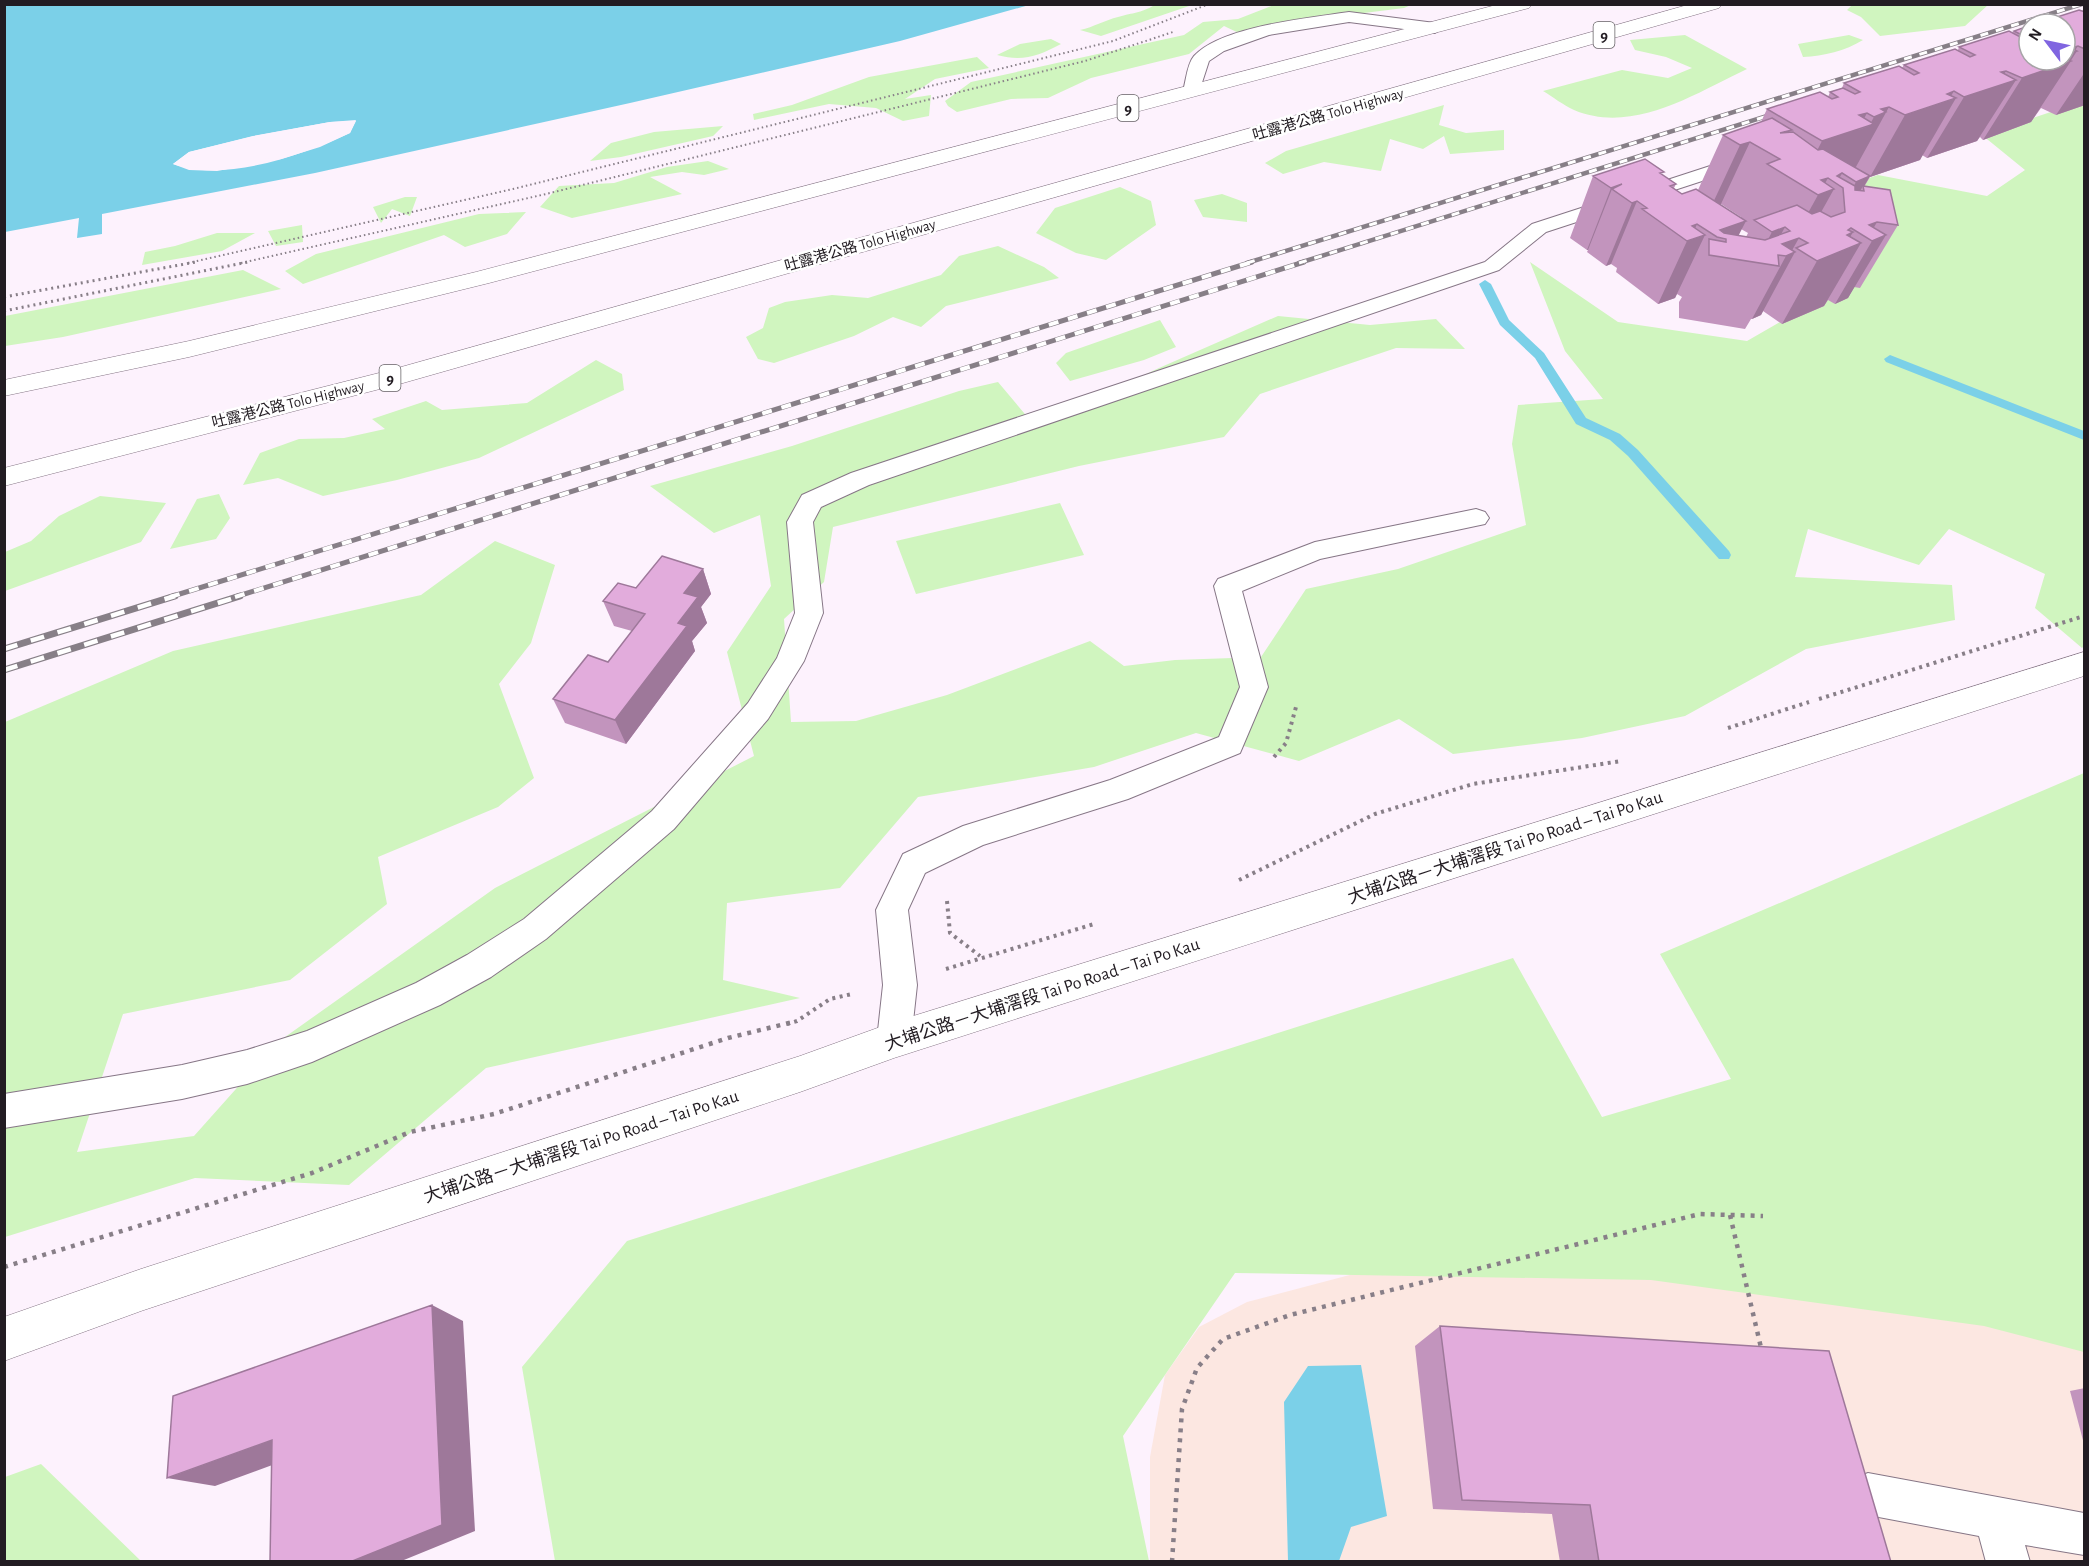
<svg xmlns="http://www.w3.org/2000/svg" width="2089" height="1566" font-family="'Alegreya Sans','Noto Sans TC',sans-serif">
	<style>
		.industrial { fill: #fce7e1 }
		.green { fill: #d0f5bf }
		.water { fill: #7bd0e8; fill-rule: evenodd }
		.pier { fill: #fdf2fd; fill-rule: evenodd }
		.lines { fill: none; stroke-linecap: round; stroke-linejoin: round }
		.stream { fill: #7bd0e8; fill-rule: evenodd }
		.service-casing { stroke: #867686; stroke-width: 2 }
		.secondary-casing { stroke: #867686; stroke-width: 1 }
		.motorway-casing { stroke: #867686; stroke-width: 1 }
		.path-far3 { stroke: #887f88; stroke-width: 2; stroke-dasharray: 1.5 3; stroke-linecap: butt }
		.path-far2 { stroke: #887f88; stroke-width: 3; stroke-dasharray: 2 4; stroke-linecap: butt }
		.path-far1 { stroke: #887f88; stroke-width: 4; stroke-dasharray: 3 4.5; stroke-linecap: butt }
		.path { stroke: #887f88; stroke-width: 4.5; stroke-dasharray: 4 6; stroke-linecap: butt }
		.service { fill: #fff; fill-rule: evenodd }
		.secondary { fill: #fff; fill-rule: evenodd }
		.motorway { fill: #fff; fill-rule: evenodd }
		.rail-far2-casing { stroke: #877f87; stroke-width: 4.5 }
		.rail-far1-casing { stroke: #877f87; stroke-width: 5 }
		.rail-casing { stroke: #877f87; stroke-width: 7 }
		.rail-far2 { stroke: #fff; stroke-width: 3; stroke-dasharray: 8; stroke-linecap: butt }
		.rail-far1 { stroke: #fff; stroke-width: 4; stroke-dasharray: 10; stroke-linecap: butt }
		.rail { stroke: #fff; stroke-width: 4.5; stroke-dasharray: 14; stroke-linecap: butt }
		.wall { fill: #c294bd; fill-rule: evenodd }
		.shaded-wall { fill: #9e789a }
		.building { fill: #e2acdc; stroke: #9e789a; stroke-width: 1.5 }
		.labels { text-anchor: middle; stroke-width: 5; stroke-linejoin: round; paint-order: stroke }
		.far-street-label { font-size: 15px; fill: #221c22; stroke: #fff }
		.shield { fill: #fff; stroke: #646064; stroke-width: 1.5 }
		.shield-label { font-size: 16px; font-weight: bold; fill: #221c22 }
		.street-label { font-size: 18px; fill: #221c22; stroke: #fff }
	</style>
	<rect width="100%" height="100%" fill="#fdf2fd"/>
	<path class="industrial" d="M1669,1191L2084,1280V1561L1150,1562V1457L1165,1375L1199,1327L1247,1302Z"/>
	<path class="green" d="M1155,5H1192L1101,36L1080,30C1094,27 1105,20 1118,17C1135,12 1138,14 1155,5Z
		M1274,5H1411L1404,8L1340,16L1329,14L1241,34L1224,26L1189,54L1091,78L1048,98L1011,99L957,112L948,106L945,101L971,82L1184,35L1203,22L1238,19Z
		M1852,5L1988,4V5L1965,26L1880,36L1861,17L1847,10Z
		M1685,35L1747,69C1696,93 1633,135 1574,110C1563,105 1553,97 1543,91L1622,70L1668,78L1692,68L1666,57L1635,50L1630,40Z
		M1849,35L1863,40C1845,51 1824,56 1803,57L1798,44Z
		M1051,39L1061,44C1038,56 1023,62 997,55L1020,44Z
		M977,57L989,68L935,79L905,99L931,95L929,116L903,121L876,108L829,104L754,120L753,114L792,105L869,77Z
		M2084,101V646L2082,648L2035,608L2045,574L1949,529L1919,565L1808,529L1795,577L1952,585L1955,620L1806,649L1685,716L1582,738L1453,754L1399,719L1299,761L1196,733L1094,767L918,797L840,888L727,903L723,980L800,998L486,1068L349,1185L195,1178L5,1237V722L173,651L421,595L495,541L555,565L531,643L499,684L534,778L498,807L378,857L387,904L290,980L123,1014L77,1152L194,1136L278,1042L495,888L754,756L727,652L771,586L760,515L714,533L650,486L792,446L959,391L998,382L1035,426L1159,368L1278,316L1370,325L1436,319L1465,349L1396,348L1260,394L1224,437L1079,466L833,527L824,582L784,619L791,722L856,721L947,695L1090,641L1124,666L1175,660L1261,657L1306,589L1398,569L1526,525L1512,444L1518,405L1603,399L1565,351L1530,262L1618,322L1747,341L1842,286L1806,199L1878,175L1987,196L2025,170L1982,135Z
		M1444,105L1439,125L1466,133L1504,130V150L1450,154L1444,136L1423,149L1390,139L1381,171L1324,162L1283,174L1265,163L1286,151Z
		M723,126L713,136L621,157L590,161L611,143L654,132Z
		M708,161L729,169L704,175L682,172L650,177L682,194L572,218L540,207L559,186L614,183L667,167Z
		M1120,187L1151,201L1156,225L1106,260L1076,253L1036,233L1055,208Z
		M1222,194L1247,203V222L1203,217L1194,200Z
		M405,197H417L410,216L392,209L381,223L373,207Z
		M526,212L507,234L465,247L444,235L303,284L285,271L316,254L479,214Z
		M302,225L303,242L276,246L268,231Z
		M217,233H255L222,251L142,265L145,252L175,246Z
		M998,246L1044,267L1059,278L946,306L921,327L893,317L854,336L774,363L758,359L746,337L763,328L769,308L785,302L832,295L868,298L941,275L959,256Z
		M243,270L281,289L63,337L5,346V316Z
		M1160,320L1176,347L1144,360L1070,381L1056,363L1066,353Z
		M596,360L622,374L624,390L479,458L397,480L323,496L278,478L243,485L260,453L299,439L344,438L385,429L372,419L426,401L442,410L527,403Z
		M219,494L230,518L216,539L170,549L197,499Z
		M100,496L166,503L141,542L5,591V552L31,541L59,516Z
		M1060,503L1084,555L916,594L896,541Z
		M2084,773V1352L1984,1326L1651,1280L1235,1273L1123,1436L1149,1561H555L522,1367L627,1241L1513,958L1602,1117L1731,1079L1660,954Z
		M41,1464L141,1561H5V1477Z"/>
	<path class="water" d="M5,5H1029L900,41L630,103L315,173L102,214V234L77,238L79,218L5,232ZM356,121L350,133C303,155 224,183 173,164L189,152L253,136L330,122Z
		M1361,1365L1387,1516L1351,1527L1339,1561H1288L1284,1402L1308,1366Z"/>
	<path class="pier" d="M356,120L350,133L320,147L281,159L217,171L189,170L173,164L189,152L254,136L330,122ZM351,124L348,131L318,144L280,156L216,168L190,167L179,163L190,155L254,139Z"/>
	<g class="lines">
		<path class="stream" d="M1485,280L1491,284L1509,320L1544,353L1586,418L1620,434L1638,450L1729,551L1731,555L1729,559H1719L1628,456L1610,440L1576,424L1535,358L1500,325L1479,284Z
			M1890,355L2084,431V440L1886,362L1884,359Z"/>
		<defs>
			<path id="service" d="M1349,12L1435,23L1443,28L1435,33L1349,22L1269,35L1224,51L1209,61L1198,95H1186L1183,91C1186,81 1187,64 1194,56C1221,26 1310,18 1349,12Z
				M1744,155L1751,157L1754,161L1751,165L1546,232L1499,270L869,485L821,507L813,522L823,613L804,661L768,719L674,829L546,939L491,977L440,1005L312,1062L247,1084L182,1099L4,1128V1094L182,1065L247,1050L307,1031L416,983L467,955L524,919L652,811L748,703L777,658L795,613L787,522L802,495L851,473L1485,262L1532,224Z
				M1476,509L1485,512L1489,518L1485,524L1320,559L1242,591L1268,687L1240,753L1128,799L983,845L925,873L908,910L917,985L911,1040L906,1051L894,1056L882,1051L877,1040L883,985L876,910L903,854L963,826L1110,780L1219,737L1240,687L1214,586L1218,579L1315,542Z
				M1868,1473L2084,1513V1555L2025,1545L2030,1562H1986L1979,1536L1868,1515L1853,1509L1847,1494L1853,1479Z"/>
			<path id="secondary" d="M2084,652V676L894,1058L800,1092L141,1311L4,1361V1317L141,1269L800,1056L894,1022Z"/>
			<path id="motorway" d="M1500,4H1532L1529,8L489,283L189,357L4,396V380L189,341L476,272Z
				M1691,4H1722L1719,8L403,383L4,486V468L387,371Z"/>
		</defs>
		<use href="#service" class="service-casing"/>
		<use href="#secondary" class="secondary-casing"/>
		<use href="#motorway" class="motorway-casing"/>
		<path class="path-far3" d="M188,263L517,188L1113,41L1209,4
			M241,263L546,194L1085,61L1173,32"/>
		<path class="path-far2" d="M4,297L196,262
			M4,311L248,262"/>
		<path class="path-far1" d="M1819,699L2084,616
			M1728,728L1809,702
			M1274,757L1286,743L1296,707
			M1239,880L1375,814L1473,784L1621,761
			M947,901L950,933L980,956
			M946,969L1094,924
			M787,1024L797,1021L830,999L852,994"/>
		<path class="path" d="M1730,1215L1762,1352
			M4,1267L312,1173L410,1132L494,1114L728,1038L793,1022
			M1172,1562L1182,1409L1197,1368L1223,1339L1290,1315L1700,1214L1763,1216"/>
		<use href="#service" class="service"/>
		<use href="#secondary" class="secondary"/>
		<use href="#motorway" class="motorway"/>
		<defs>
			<path id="rail-far2" d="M1247,263L2082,4
				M1299,263L1780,112"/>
			<path id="rail-far1" d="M170,597L1252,262
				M235,597L1304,262"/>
			<path id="rail" d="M4,649L175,596
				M4,670L240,596"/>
		</defs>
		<use href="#rail-far2" class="rail-far2-casing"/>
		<use href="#rail-far1" class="rail-far1-casing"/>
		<use href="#rail" class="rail-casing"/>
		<use href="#rail-far2" class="rail-far2"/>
		<use href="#rail-far1" class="rail-far1"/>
		<use href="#rail" class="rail"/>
	</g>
	<path class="wall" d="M2085,8V105L2056,115L2041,108L2031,122L1983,140L1980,137L1977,141L1927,158L1922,155L1920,160L1870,177L1864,187L1898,225L1860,288L1854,287L1848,298L1835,304L1828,300L1824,306L1782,324L1763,311L1761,315L1752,319H1751L1745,329L1679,318V302L1682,297L1677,294L1675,298L1658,304L1616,272L1617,268L1611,264L1606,266L1587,252L1588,250H1587L1570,238L1593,176L1662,175L1676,184L1674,188L1682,194L1698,190L1723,135L1761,122L1767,109L1828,97L1830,92L1842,88L1844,83L1902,68L1904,65L1958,50L1959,47L2012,33L2014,31L2028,26L2029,60H2065L2082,11ZM1719,204H1721L1741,217V218ZM1741,229L1748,233L1746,237L1738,236Z
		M703,569L711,594L701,607L707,623L692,641L695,651L626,744L565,723L553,699L608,662L632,631L614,626L603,601Z
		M1440,1326L1891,1562H1560L1552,1514L1433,1509L1415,1346Z
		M2085,1388V1448L2070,1391Z"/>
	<path class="shaded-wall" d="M2078,46L2074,52L2077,51L2070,62L2071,61L2031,122L1983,140L2022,78L2065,60V55L2071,48Z
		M2006,71L1996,86L2016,80L1977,141L1927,158L1964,97L2001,72Z
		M2085,72V105L2056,115Z
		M1954,91L1948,101L1956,98L1920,160L1870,177L1905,115L1947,94Z
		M1889,107L1852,174L1842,173L1837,183L1828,178L1819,194L1834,189L1805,241L1799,238L1790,254L1795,252L1761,315L1752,319L1786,256L1778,255L1782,244L1793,240L1818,195L1800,184L1822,141L1859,115L1867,113L1858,130L1869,126L1874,117L1881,109Z
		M1750,142L1721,204L1711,207L1740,145Z
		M1870,176L1863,188V186L1833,239L1845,212V202L1856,182Z
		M1622,184L1612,189L1588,250H1587L1611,188Z
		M1637,201L1611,264L1606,266L1632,203Z
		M1746,221L1727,258L1726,239L1720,230Z
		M1877,222L1868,238L1869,225Z
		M1697,224L1690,240L1705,235L1675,298L1658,304L1687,241L1692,226Z
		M1785,227L1765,264L1756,262L1772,232Z
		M1851,228L1837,253L1847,235L1853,232L1842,251L1861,243L1824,306L1782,324L1817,261L1848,230Z
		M1886,235L1848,298L1835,304L1872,241Z
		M703,569L711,594L701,607L707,623L692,641L695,651L626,744L615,720L678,623L684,593Z
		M432,1305L463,1321L475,1531L399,1562H350Z
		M272,1440L313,1450L215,1486L167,1478Z"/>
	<path class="building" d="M2079,10L2085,12V49L2078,46L2071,48L2077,51L2065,55V24H2035Z
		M2028,26L2029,27V60H2065V59L2071,61L2022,78L2006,71L2001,72L2016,80L1964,97L1954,91L1947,94L1956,98L1905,115L1889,107L1881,109L1886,112L1874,117L1867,113L1859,115L1874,124L1822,141L1767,109L1820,92L1832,99L1838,97L1830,92L1843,88L1855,94L1860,92L1844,83L1899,66L1914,75L1919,73L1904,65L1955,49L1970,57L1975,55L1959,47L2009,31L2024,39L2028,38L2014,31Z
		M1772,118L1792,130L1780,133L1793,132L1818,150L1823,149L1870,176L1856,182L1842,173L1837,176L1855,186V190L1864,191L1863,186L1890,190L1898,225L1877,222L1869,225L1886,235L1872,241L1851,228L1848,230L1853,232L1847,235L1861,243L1817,261L1796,248L1808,243L1799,238L1782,244L1795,252L1786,256L1778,255L1779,266L1709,255V239L1726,242V239L1717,237L1697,224L1692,226L1705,235L1687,241L1642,209L1647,208L1637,201L1632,203L1612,189L1622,184L1611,188L1593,176L1645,159L1664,172L1660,173L1676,184L1670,186L1682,194L1696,189L1746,221L1720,230L1724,233L1765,240L1790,231L1785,227L1772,232L1754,220L1797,205L1812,214L1820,211L1831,217L1845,212L1843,188L1828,178L1821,180L1834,189L1818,195L1767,164L1780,159L1750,142L1740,145L1723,135Z
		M662,556L703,569L684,593L698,597L678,623L687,626L615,720L553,699L588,655L608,662L645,614L603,601L618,583L636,588Z
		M432,1305L442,1525L350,1562H270L272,1440L167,1478L173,1396Z
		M1440,1326L1829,1351L1891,1562H1599L1590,1505L1462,1500Z"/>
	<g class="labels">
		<g class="far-street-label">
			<text transform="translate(1328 114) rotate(-16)" y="5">吐露港公路 Tolo Highway</text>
			<text transform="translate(860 245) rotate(-16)" y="5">吐露港公路 Tolo Highway</text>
			<text transform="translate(288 404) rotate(-14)" y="5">吐露港公路 Tolo Highway</text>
		</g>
		<g class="shield">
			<rect x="1593.5" y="22" width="21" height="26" rx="4.5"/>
			<rect x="1117.5" y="95" width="21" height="26" rx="4.5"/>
			<rect x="379.5" y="365" width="21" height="26" rx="4.5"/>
		</g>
		<g class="shield-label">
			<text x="1604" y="41">9</text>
			<text x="1128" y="114">9</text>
			<text x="390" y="384">9</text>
		</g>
		<g class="street-label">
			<text transform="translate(1505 847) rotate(-18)" y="6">大埔公路－大埔滘段 Tai Po Road – Tai Po Kau</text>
			<text transform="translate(1042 994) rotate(-18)" y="6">大埔公路－大埔滘段 Tai Po Road – Tai Po Kau</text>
			<text transform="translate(581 1146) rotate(-18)" y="6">大埔公路－大埔滘段 Tai Po Road – Tai Po Kau</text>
		</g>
	</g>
	<rect width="2089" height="1566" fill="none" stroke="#221c22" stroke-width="12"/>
	<g transform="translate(2047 42) rotate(302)"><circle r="28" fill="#ffffff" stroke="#a7a4a7" stroke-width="1.5"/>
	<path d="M0-4.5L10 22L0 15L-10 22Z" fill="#8065e0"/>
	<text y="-9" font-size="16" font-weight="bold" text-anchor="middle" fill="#221c22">N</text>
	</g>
</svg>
